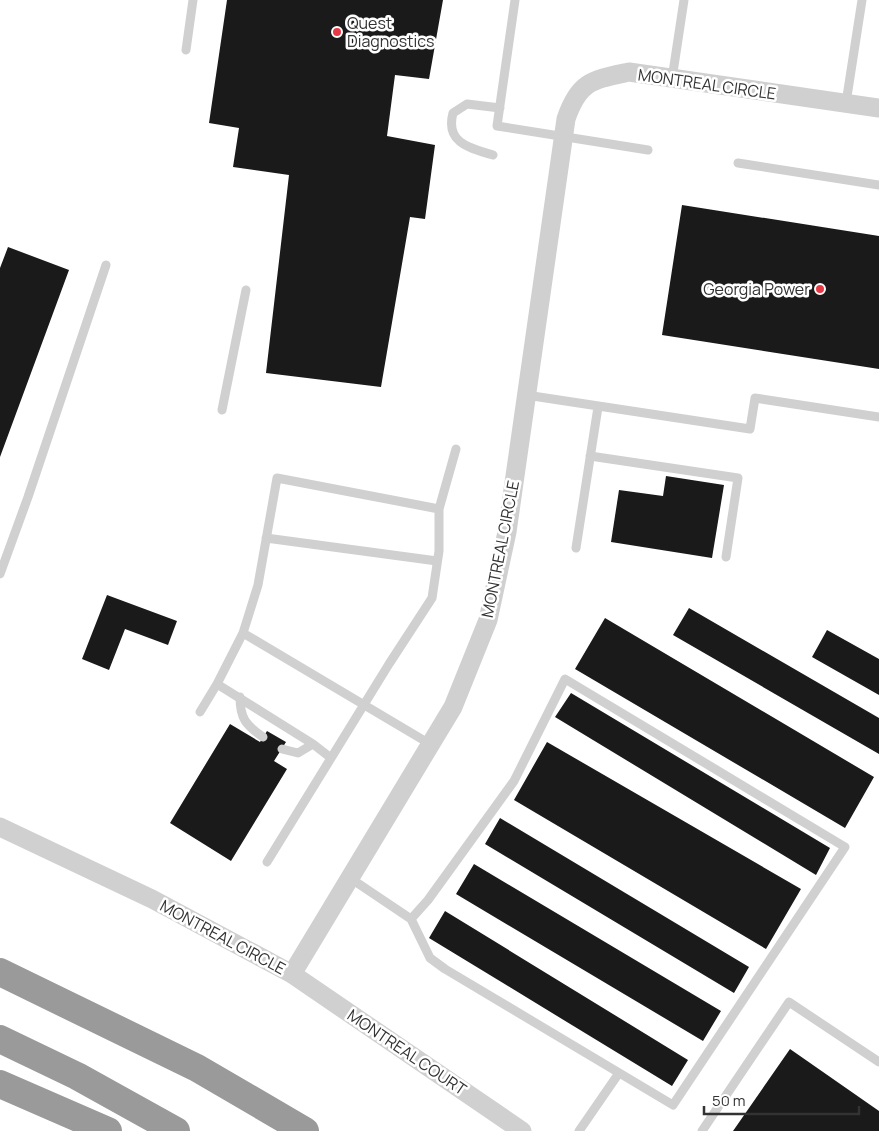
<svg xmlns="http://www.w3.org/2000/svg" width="879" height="1131" font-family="Manrope,sans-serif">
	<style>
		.building { fill: #1a1a1a }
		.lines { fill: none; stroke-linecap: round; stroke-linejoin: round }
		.lane { stroke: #d0d0d0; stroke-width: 9 }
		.street { stroke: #d0d0d0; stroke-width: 19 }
		.highway { stroke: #9a9a9a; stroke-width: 28 }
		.poi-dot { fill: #e63946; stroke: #fff; stroke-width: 2 }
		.labels { text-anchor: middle; stroke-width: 5; stroke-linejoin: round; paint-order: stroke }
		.poi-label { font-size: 16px; fill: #333; stroke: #fff; text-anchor: start }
		.street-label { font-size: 16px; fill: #333; stroke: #fff }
	</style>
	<rect width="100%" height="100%" fill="#fff"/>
	<path class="building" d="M227,0H443L429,79L395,75L387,136L435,145L425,219L410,217L381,387L266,373L289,175L233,167L239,128L209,123Z
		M682,205L879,236V369L662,335Z
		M8,247L69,270L0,457V268Z
		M666,476L724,485L712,558L611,542L619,490L663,496Z
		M107,595L177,621L168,645L125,629L109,670L82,659Z
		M689,608L879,718V754L673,635Z
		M605,618L874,777L845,828L575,669Z
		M827,630L879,659V695L812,657Z
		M571,693L830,848L816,875L555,717Z
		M230,724L260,742L267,731L286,742L274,761L287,769L231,861L170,823Z
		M547,742L801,889L766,949L514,800Z
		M500,818L749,967L734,993L485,844Z
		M474,864L721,1011L703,1041L456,894Z
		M445,911L688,1060L672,1086L429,938Z
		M790,1049L879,1111V1131H733Z"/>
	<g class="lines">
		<path class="lane" d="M515,0L497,126L648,150
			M186,50L193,0
			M672,79L684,0
			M846,103L862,0
			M493,155C470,148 445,143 453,113L467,104L500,108
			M738,163L879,185
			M526,395L750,429L755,398L879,417
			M222,410L246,290
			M590,456L738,478L726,557
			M266,538L437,561
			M576,548L598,407
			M0,574L28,497L106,265
			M243,633L217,684L313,744L331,758
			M240,697C240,719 246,725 263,737
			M200,712L217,684
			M430,744L243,633L258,585L277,478L439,509L456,449
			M282,749L298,753L313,744
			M267,862L389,664L432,598L439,551V509
			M350,878L411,919L430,958L445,969L673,1105L845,847L565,679L514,781L428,900L411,919
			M579,1131L619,1073
			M702,1131L789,1002L879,1062"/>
		<path class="street" d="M0,827L152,899L292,974L522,1131
			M292,974L453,707L488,620L507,532L566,119C579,81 592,80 629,72L879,108"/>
		<path class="highway" d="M0,972L197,1068L305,1131
			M0,1039L77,1076L176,1131
			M0,1084L108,1131"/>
	</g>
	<g class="poi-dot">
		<circle cx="337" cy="32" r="5"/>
		<circle cx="820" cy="289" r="5"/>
	</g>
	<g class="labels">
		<g class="poi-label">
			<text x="347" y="29">Quest<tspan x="347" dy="18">Diagnostics</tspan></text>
			<text x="810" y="295" text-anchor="end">Georgia Power</text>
		</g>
		<g class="street-label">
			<text transform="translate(707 84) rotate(8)" y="6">MONTREAL CIRCLE</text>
			<text transform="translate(500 549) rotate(-79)" y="6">MONTREAL CIRCLE</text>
			<text transform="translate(223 937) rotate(28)" y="6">MONTREAL CIRCLE</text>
			<text transform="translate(407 1052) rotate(34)" y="6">MONTREAL COURT</text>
		</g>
	</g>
	<path d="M704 1106v8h155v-8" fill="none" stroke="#333333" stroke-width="2.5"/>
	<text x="712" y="1106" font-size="15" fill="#333333" stroke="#ffffff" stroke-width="4" paint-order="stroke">50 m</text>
</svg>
